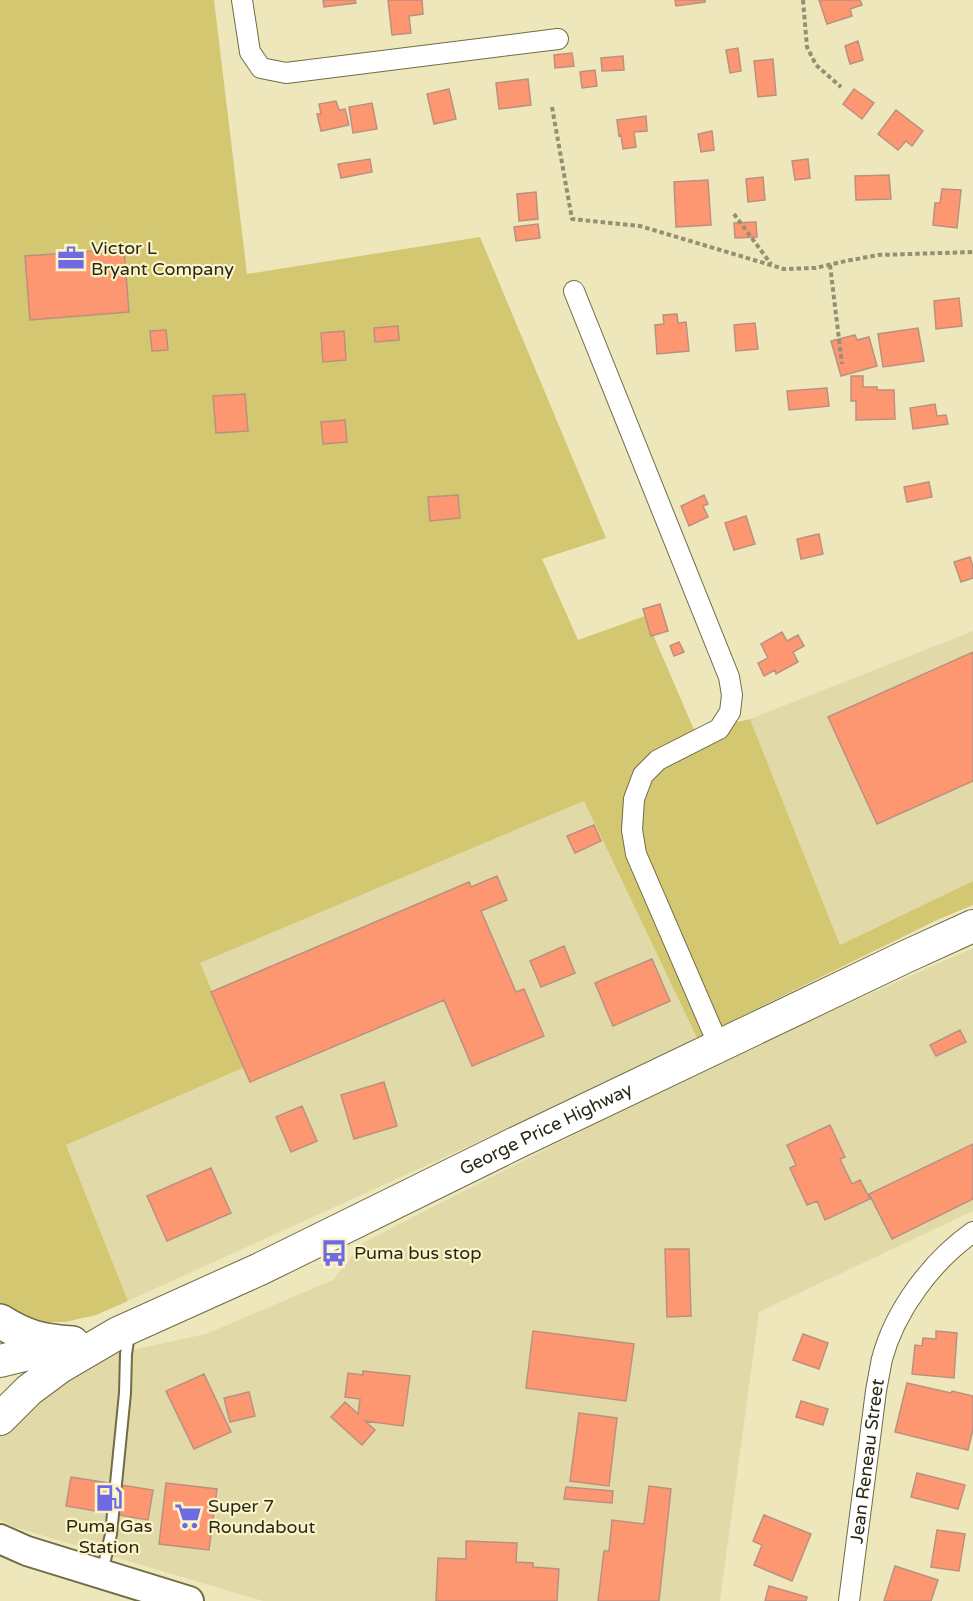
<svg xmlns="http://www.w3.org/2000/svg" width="973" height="1601" font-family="'Varela Round',sans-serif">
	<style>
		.built { fill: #e1daa8 }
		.green { fill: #d3c772 }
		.building { fill: #fd9771; stroke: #bb9080; stroke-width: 1.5 }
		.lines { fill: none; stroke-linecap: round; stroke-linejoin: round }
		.lane-casing { stroke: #716c44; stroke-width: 14 }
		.street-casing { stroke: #716c44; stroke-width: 22 }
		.secondary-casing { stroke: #716c44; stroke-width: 32 }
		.primary-casing { stroke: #716c44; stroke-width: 34 }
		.highway-casing { stroke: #716c44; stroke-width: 36 }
		.path { stroke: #959071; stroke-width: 4; stroke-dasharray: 4.5 3; stroke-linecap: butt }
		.lane { stroke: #fff; stroke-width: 10 }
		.street { stroke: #fff; stroke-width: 20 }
		.secondary { stroke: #fff; stroke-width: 28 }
		.primary { stroke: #fff; stroke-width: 32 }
		.highway { stroke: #fff; stroke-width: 33 }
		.labels { text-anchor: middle; stroke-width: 4.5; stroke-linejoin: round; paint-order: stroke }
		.poi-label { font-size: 18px; fill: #2a2717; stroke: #faf4c8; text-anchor: start }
		.street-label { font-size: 18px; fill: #2a2717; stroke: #faf4c8 }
	</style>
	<rect width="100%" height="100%" fill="#ede7bb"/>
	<path class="built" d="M973,631V881L840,945L750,719Z
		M584,801L697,1038L553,1108L128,1301L66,1145L245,1067L200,963Z
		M973,948V1211L759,1312L720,1601H263L14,1527L0,1520V1422L109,1355L206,1334L333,1280L362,1243L709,1066Z"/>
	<path class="green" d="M0,0H214L247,274L480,237L606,538L542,559L578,640L645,616L695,732L750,719L840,945L973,881V905L937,920L697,1038L584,801L200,963L245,1067L66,1145L128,1301L96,1315L65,1322H33L0,1311Z"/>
	<path class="building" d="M323,0H355L356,3L324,7Z
		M388,0H422L423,14L409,16L411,33L392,35Z
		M675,0H705V2L676,6Z
		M819,0H860L862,5L850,9L852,16L827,24Z
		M858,41L863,60L850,64L845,46Z
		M738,48L741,71L730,73L726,50Z
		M572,53L574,66L555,68L554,55Z
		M623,56L624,70L602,71L601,58Z
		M773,59L776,95L758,97L754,61Z
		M595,70L597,86L582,88L580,72Z
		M528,79L531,105L499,109L496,83Z
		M449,89L456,119L434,124L427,94Z
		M854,89L874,103L862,119L843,104Z
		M336,101L339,110L345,109L349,125L321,131L317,114H321L319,104Z
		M372,103L377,129L353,133L349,107Z
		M896,110L923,131L912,146L906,141L898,150L878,134Z
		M646,116L647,131L634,132L636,147L623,149L621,135L619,136L617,120Z
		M712,131L714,150L701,152L698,134Z
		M370,159L372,172L341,178L338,164Z
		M808,159L810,178L795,180L792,161Z
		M889,175L891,199L856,200L855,176Z
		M763,177L765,200L748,202L746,179Z
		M708,180L711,225L676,227L674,182Z
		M942,189L961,190L957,228L933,225L935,203H940Z
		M536,192L538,219L519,221L517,194Z
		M756,222L757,237L735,238L734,223Z
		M538,224L540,238L516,241L514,227Z
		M124,249L129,312L30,320L25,256Z
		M959,298L962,326L936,329L934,301Z
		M677,314L678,323L686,322L689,351L657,354L655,325L664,324L663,315Z
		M755,323L758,349L736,351L734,325Z
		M398,326L399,340L375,342L374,328Z
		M918,328L924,361L883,367L878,334Z
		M166,330L168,350L152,351L150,331Z
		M344,331L346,360L323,362L321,333Z
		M855,335L857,340L869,337L877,366L841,376L831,341Z
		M851,376H863V387H877V390H894L895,419L856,420V401H851Z
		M827,388L829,406L789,410L787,391Z
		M245,394L248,431L216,433L213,396Z
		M935,404L937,416L946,415L948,424L913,429L910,408Z
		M345,420L347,442L323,444L321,422Z
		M929,482L932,497L907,502L904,487Z
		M458,495L460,518L430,521L428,497Z
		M704,495L708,504L703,506L708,517L689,526L681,506Z
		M746,516L755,544L734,550L725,523Z
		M819,534L823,554L801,559L797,539Z
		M970,557L973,567V578L961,582L954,562Z
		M660,604L668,631L651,636L643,609Z
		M782,632L787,641L798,635L804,646L793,652L798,662L776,674L775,670L764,676L758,663L768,658L761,644Z
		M679,642L684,652L674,656L670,646Z
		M973,652V781L877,824L828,717Z
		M594,825L601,841L575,853L567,836Z
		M497,876L507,900L481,911L516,992L524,989L544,1036L472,1066L444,1000L250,1082L211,992L469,882L471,887Z
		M564,946L575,973L541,987L530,961Z
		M652,959L670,1001L613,1026L595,983Z
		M960,1030L966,1042L936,1056L930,1045Z
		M384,1082L397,1126L354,1139L341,1095Z
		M302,1106L317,1141L291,1152L276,1117Z
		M830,1125L845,1157L840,1159L852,1184L860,1180L870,1199L825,1220L817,1201L807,1205L790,1168L796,1165L787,1145Z
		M973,1144V1199L892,1239L869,1194Z
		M211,1168L231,1213L167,1241L147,1196Z
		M665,1249H689L691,1316L667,1317Z
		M533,1331L634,1344L626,1401L526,1388Z
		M936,1331L957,1333L954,1378L912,1374L915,1345L922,1346L923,1338L936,1339Z
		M803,1334L828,1343L819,1369L793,1360Z
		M363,1371L410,1376L403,1426L365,1421L375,1430L362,1445L331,1417L345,1402L358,1414L360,1399L345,1397L348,1373L363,1375Z
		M204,1374L231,1432L194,1449L166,1391Z
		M907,1383L951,1393L952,1391L973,1396V1429L968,1450L895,1432Z
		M249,1392L255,1416L230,1422L224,1398Z
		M801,1401L828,1409L823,1425L796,1417Z
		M579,1413L617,1418L609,1486L570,1481Z
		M917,1473L965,1485L958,1509L911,1497Z
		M71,1477L153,1490L148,1520L66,1506Z
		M166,1483L217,1489L209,1550L159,1544Z
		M649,1486L671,1489L659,1601H598L604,1551H609L612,1520L644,1524Z
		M566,1487L613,1491L612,1503L564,1499Z
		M764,1515L811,1534L792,1581L754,1565L762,1545L753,1541Z
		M937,1530L965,1534L959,1571L931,1567Z
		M466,1541L517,1543L516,1562L533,1563V1567L559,1569L557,1601H436L438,1558L466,1559Z
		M895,1566L938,1580L931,1601H884Z
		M769,1586L807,1597L806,1601H765Z"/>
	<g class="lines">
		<defs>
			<path id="lane" d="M102,1573L111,1534L125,1393L126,1354L129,1334"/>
			<g id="street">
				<path d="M242,0L250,52L261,68L286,73L558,39"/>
				<path d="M574,291L729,677L732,695L730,712L719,729L658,760L643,775L634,799L632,830L636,854L719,1046"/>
				<path id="s1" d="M849,1601L876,1391C878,1380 880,1369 882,1359C895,1310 932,1261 973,1232"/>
			</g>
			<path id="secondary" d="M0,1539L27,1551L189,1601"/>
			<g id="primary">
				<path d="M0,1361L73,1343"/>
				<path id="s2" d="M0,1419L29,1390L60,1367L118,1333L260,1269L518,1142L905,957L973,926"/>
			</g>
			<path id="highway" d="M0,1321C25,1337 42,1341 72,1343"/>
		</defs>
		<use href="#lane" class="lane-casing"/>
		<use href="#street" class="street-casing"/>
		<use href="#secondary" class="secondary-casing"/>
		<use href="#primary" class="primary-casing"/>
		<use href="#highway" class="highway-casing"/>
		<path class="path" d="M803,0L807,47L816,65L841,87
			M552,107L572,219L640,226L784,269L815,268L846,261L878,255L973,252
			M734,214L771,264
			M830,265L842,364"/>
		<use href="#lane" class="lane"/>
		<use href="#street" class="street"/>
		<use href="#secondary" class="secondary"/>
		<use href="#primary" class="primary"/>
		<use href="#highway" class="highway"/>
	</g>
	<defs>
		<symbol id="office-bare" viewBox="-9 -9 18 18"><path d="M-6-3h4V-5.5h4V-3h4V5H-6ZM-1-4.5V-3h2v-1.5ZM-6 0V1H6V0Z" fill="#6e6ae4" stroke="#faf4c8" stroke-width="2.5" paint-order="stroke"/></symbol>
		<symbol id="bus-bare" viewBox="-9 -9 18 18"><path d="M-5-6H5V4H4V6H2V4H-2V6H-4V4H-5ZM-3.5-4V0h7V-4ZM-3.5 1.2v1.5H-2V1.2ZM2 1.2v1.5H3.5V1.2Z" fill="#6e6ae4" stroke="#faf4c8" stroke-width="2.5" paint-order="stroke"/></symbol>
		<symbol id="fuel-bare" viewBox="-9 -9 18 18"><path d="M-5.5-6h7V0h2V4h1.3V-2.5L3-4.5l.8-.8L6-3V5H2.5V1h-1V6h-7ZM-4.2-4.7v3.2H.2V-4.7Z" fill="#6e6ae4" stroke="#faf4c8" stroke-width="2.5" paint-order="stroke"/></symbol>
		<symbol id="supermarket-bare" viewBox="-9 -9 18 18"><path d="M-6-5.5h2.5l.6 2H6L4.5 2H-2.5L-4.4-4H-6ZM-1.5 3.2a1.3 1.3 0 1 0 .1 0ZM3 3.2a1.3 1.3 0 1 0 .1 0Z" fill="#6e6ae4" stroke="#faf4c8" stroke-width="2.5" paint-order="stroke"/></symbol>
	</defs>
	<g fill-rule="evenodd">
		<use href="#office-bare" x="52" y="239" width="38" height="38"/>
		<use href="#bus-bare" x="315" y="1234" width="38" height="38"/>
		<use href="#fuel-bare" x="90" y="1479" width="38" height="38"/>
		<use href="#supermarket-bare" x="169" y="1497" width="38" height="38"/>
	</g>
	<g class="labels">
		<g class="poi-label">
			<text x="91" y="254">Victor L<tspan x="91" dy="21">Bryant Company</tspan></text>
			<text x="354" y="1259">Puma bus stop</text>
			<text x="208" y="1512">Super 7<tspan x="208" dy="21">Roundabout</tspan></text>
			<text x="109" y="1532" text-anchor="middle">Puma Gas<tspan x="109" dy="21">Station</tspan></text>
		</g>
		<g class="street-label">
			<text dy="6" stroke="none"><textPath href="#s2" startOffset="621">George Price Highway</textPath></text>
			<text dy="6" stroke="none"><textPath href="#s1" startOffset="141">Jean Reneau Street</textPath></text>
		</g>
	</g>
</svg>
